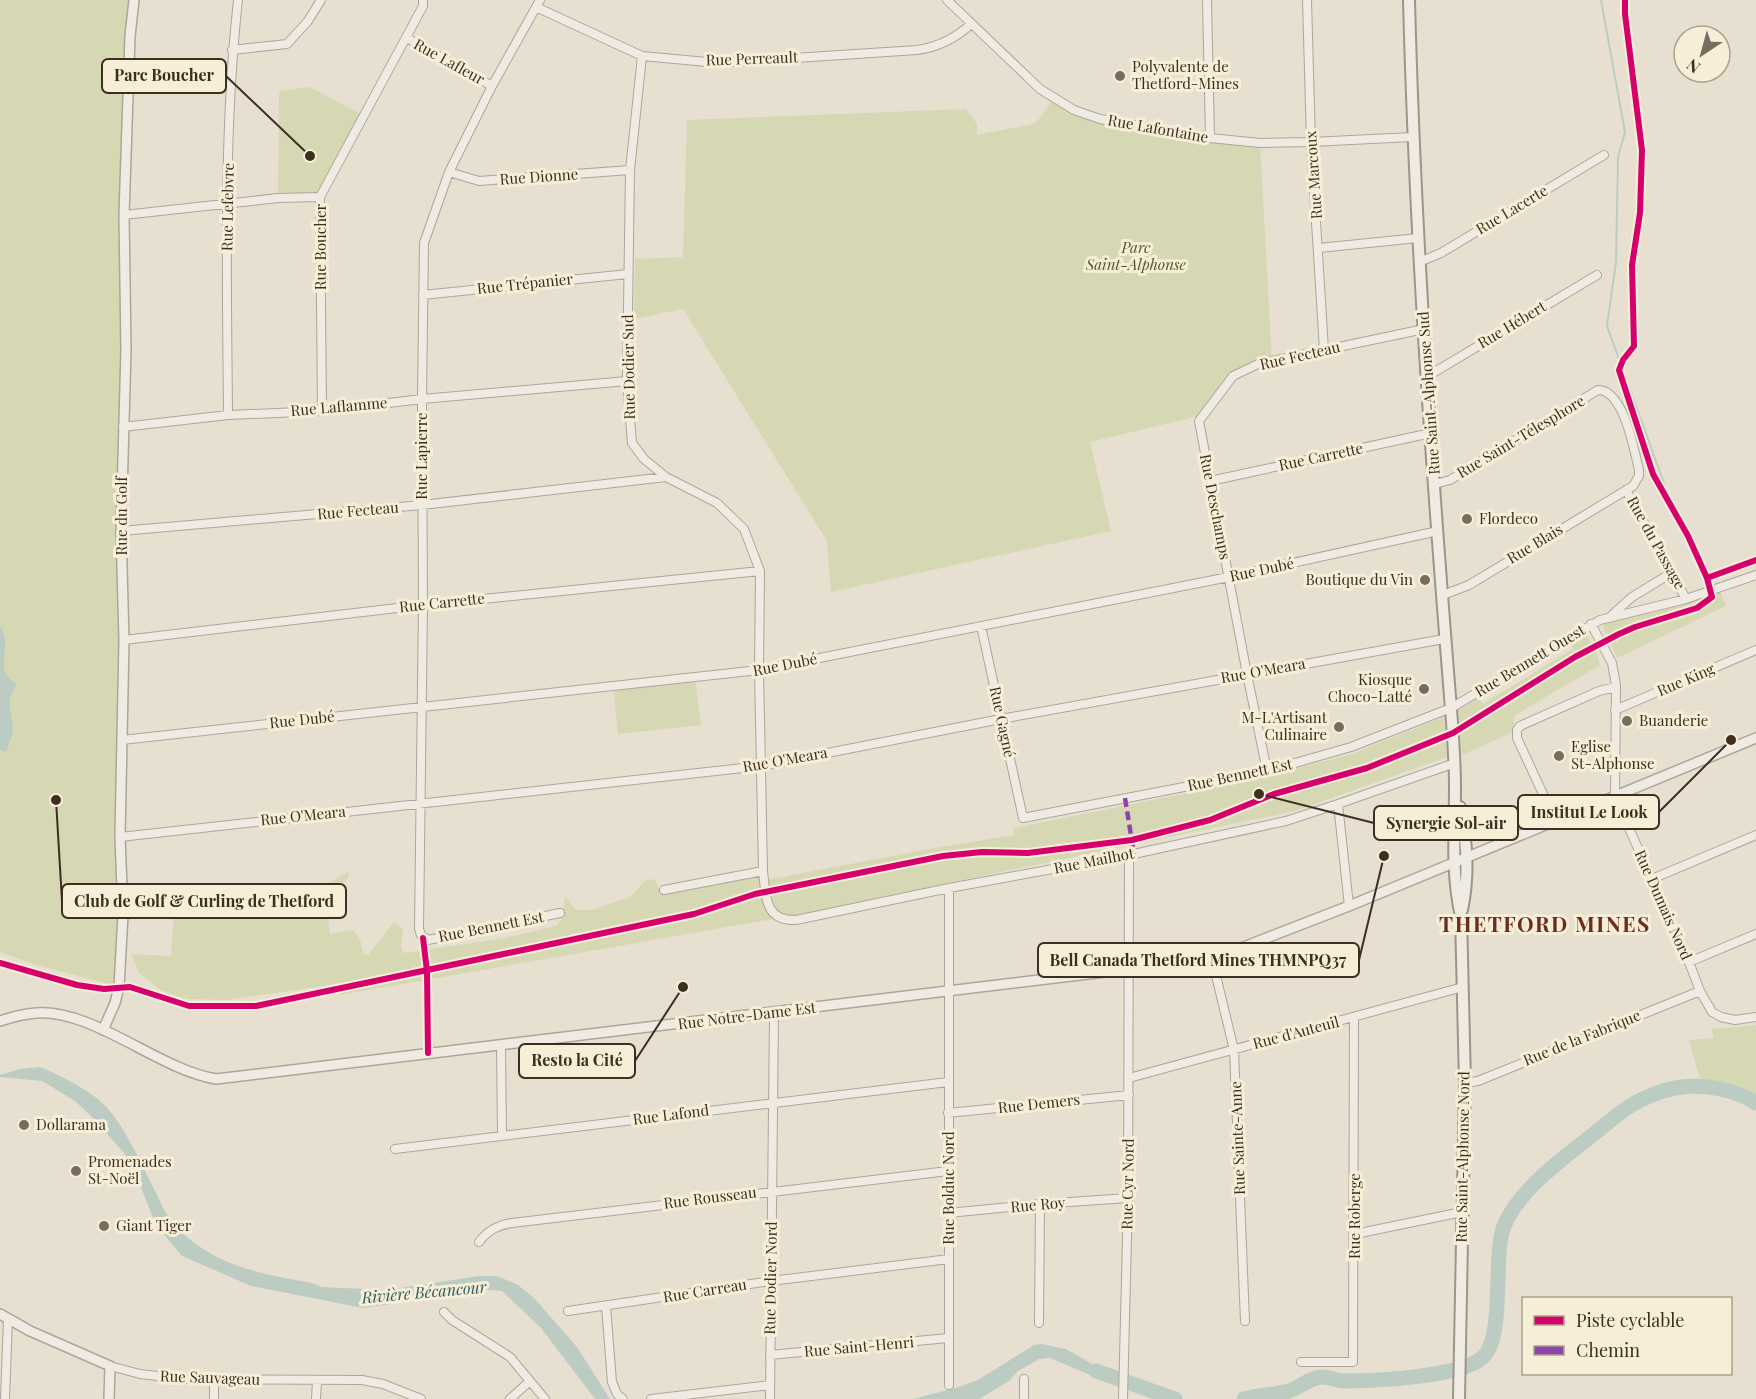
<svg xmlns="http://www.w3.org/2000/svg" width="1756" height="1399" font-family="'Playfair Display',serif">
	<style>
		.green { fill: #d6d7b3 }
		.water { fill: #bcccc2 }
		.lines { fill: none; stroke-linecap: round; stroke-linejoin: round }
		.stream { stroke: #bcccc2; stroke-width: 2 }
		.river { stroke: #bcccc2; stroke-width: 15 }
		.minor-casing { stroke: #ada599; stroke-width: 10 }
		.tertiary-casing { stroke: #ada599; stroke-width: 12 }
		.secondary-casing { stroke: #9c958a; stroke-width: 14 }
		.minor { stroke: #efebe3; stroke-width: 8 }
		.tertiary { stroke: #efebe3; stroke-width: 9 }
		.secondary { stroke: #efebe3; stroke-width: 10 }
		.quiet { stroke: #8e44ad; stroke-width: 4.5; stroke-dasharray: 9 4.5; stroke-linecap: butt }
		.cycleway-casing { stroke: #f7eed8; stroke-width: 10 }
		.cycleway { stroke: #d6006c; stroke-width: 6 }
		.poi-dot { fill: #786c5e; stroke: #f7eed8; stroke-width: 2 }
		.labels { text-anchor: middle; stroke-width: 6; stroke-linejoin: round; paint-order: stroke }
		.street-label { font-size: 15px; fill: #3d2e20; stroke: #f7eed8 }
		.poi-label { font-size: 15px; fill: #3d2e20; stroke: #f7eed8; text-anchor: start }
		.park-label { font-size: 15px; font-style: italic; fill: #4d5a26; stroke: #f7eed8 }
		.water-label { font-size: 16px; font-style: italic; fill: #2f5d5a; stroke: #f7eed8 }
		.district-label { font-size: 21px; font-weight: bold; letter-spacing: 1.5px; fill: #6b2e1e; stroke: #f7eed8 }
		.leader { fill: none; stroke: #3d2e20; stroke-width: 2 }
		.callout-dot { fill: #3d2e20; stroke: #f7eed8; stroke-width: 2 }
		.callout { fill: #f7eed8; stroke: #3d2e20; stroke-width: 2 }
		.callout-label { font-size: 16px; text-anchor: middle; font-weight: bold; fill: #3d2e20 }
	</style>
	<rect width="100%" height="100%" fill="#e7e0d1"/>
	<path class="green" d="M0,0H134L130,36L119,987L30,963L0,952Z
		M310,87L364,116L320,197L278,198L279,95L280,91Z
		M1053,98L1100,119L1260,143L1272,362L1243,369L1203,415L1090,442L1111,531L831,592L827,541L683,309L634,319L635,259L683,257L687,120L966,109L977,124V135L1033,124L1041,117Z
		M1720,592L1726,606L1617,658L1603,627L1605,622Z
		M1584,635L1588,637L1598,657L1600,665L1514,716L1513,732L1462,755L1458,710L1478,698L1483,704L1573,649L1570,643Z
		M695,678L701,725L618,734L613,687Z
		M1444,717L1447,757L1295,811L790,916L340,995L338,984L226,1000L187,999L162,991L139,973L131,954L171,956L175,896L320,888L348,872L349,877L326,901L330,934L353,930L360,939L363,953L368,955L394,922L403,929L401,948L404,953L500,939L556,926L562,918L565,896L576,910H592L630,897L647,879L655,880L661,894L760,875L761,881L924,850L1014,835L1013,828L1193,792L1293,769L1349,755Z
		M1756,1025V1103L1725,1090L1702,1087L1689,1040L1714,1038L1711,1029Z"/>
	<path class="water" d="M0,626C11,643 0,661 5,673C8,677 12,681 16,684V687C4,701 13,713 13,729C13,735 8,745 6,752L0,750Z
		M40,1067C62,1076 96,1093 110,1111C127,1132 138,1158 151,1183C159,1198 165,1217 179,1230C218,1267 261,1274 312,1283L321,1287L387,1290L479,1276H497L518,1285L535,1299L577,1347L610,1399H595L541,1328L502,1291L481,1289L414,1296L392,1304L363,1308L251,1286L182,1256L156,1225L137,1178L125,1154L93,1118L75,1101L42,1081L0,1077V1075L20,1069Z
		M1041,1344L1066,1349L1113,1376L1109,1383L1050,1358L1039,1359L1018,1371L1009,1381L979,1399H913L959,1387L978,1380L1034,1345Z"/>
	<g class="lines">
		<path class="stream" d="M1601,0L1625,132L1618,157L1616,262L1607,326L1665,486"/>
		<path class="river" d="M1096,1371L1175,1399
			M1244,1399C1259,1395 1274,1395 1289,1391C1299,1388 1311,1377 1322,1377C1330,1377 1337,1381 1344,1381C1374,1381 1460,1377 1482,1358C1506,1338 1492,1256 1504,1226C1519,1189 1565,1157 1595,1133C1606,1125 1616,1115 1627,1108C1642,1098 1664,1089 1682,1087C1707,1084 1735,1090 1756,1103"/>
		<defs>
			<path id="minor" d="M540,0L492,86L449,172L424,243L422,399L423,605L419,929L421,935L428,940L560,913
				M947,0L1040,89L1074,110L1100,119L1210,138L1260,143L1311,142L1412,137
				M1207,0L1210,138
				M1307,0L1311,142L1324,350
				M536,7L642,56L718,63L917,50C938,47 955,39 971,24
				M407,38L492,86
				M232,50L287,44L308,21L321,0
				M642,56L630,170L627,381L632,443L644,459L666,477L717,503L744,529L760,571L759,670L763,871C766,896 764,921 796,920L949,888L1129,855L1286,821L1338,804L1455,763
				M449,172L479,181L630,170
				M124,215L278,198L320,197
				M1319,248L1418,238
				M1419,262L1441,253L1604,155
				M423,295L628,274
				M1428,376L1597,275
				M322,411L320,197L423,6V0
				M228,415C227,277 223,137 238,0
				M123,427L228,415L322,411L422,399L627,381
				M1210,481L1431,433
				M1435,484L1450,480L1598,390C1624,390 1634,450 1639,470V476L1633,486L1469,585L1443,595
				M1626,490L1686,599
				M121,531L422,505L666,477
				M1611,616L1632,597L1673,572
				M1591,624L1612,663L1616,685L1615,797L1689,962L1700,991L1712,1012L1721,1017L1735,1020L1756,1017
				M981,626L1023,818L1267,771L1351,747L1451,708L1600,620L1686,599L1756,575
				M124,640L423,605L760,571
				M1615,710L1756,650
				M122,740L759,670L1229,577L1438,531
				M1267,771L1247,674L1199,421L1233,376L1258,364L1424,329
				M1338,804L1349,906
				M1555,820L1517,738V730L1520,726L1599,691L1616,687
				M120,837L761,766L1001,719L1444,639
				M1652,879L1756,835
				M949,888V1385
				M664,890L763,871
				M1212,959L1234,1050L1245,1321
				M1689,962L1756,934
				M501,1045L502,1135
				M1129,1078L1463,987
				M1465,1083L1478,1081L1700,991
				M948,1113L1129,1095
				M395,1149L948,1082
				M948,1213L1040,1204L1128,1198
				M1355,1234L1462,1212
				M479,1242C488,1230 498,1225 512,1223L948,1171
				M606,1306L612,1382L617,1394L623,1399
				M568,1311L771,1281L949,1259
				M444,1312L452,1320L510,1357L545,1399
				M1039,1323L1040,1204
				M770,1355L948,1338
				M1301,1362H1353L1354,1017
				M110,1366L140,1374L183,1379L362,1380L383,1384L421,1399
				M1024,1379V1399
				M5,1399L8,1319
				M214,1399V1379
				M316,1399L317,1381
				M510,1399L530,1381
				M651,1399L770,1385
				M770,1399L774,1013
				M1123,1399L1128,1198L1129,855"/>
			<path id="tertiary" d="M0,1021C12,1017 23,1014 36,1013C94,1009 157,1069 216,1079L1130,969L1188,964L1228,953L1349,906L1756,738
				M103,1030L115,1003L119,987L123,915L120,837L124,640L121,531L126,350L124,215L130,36L134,0
				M0,1314L30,1331L110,1366L109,1399"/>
			<path id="secondary" d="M1409,0C1415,236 1432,473 1451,709C1453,735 1455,761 1455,787C1455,830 1451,874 1461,916L1465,1083L1459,1399
				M1460,807C1467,840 1469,877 1462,910"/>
		</defs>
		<use href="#minor" class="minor-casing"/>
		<use href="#tertiary" class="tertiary-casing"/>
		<use href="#secondary" class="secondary-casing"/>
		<use href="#minor" class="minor"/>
		<use href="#tertiary" class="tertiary"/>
		<use href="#secondary" class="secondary"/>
		<path class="quiet" d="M1125,798L1134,854"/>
		<defs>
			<path id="cycleway" d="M1625,0V14L1642,150L1640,213L1632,265L1634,346L1623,360L1619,370L1653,474L1688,536L1707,578
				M423,938L427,971L428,1053
				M0,963L77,985L104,989L130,987L189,1006H256L694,914L755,894L943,856L982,852L1028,853L1132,840L1210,820L1274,794L1367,768L1453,733L1575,657L1619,634L1635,627L1697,608L1712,597L1707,578L1756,560"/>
		</defs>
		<use href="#cycleway" class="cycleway-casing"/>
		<use href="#cycleway" class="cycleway"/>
	</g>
	<g class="poi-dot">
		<circle cx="1120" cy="76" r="6"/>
		<circle cx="1467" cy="519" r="6"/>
		<circle cx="1425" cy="580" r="6"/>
		<circle cx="1424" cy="689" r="6"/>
		<circle cx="1627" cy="721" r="6"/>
		<circle cx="1339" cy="727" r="6"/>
		<circle cx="1559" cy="756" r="6"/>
		<circle cx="24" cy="1125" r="6"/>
		<circle cx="76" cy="1171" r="6"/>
		<circle cx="104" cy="1226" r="6"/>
	</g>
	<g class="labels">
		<g class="street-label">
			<text transform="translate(752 59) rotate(-2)" y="5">Rue Perreault</text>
			<text transform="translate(449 62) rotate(29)" y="5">Rue Lafleur</text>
			<text transform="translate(1158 129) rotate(10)" y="5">Rue Lafontaine</text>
			<text transform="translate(1314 175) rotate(-94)" y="5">Rue Marcoux</text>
			<text transform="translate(539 177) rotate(-4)" y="5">Rue Dionne</text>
			<text transform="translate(228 207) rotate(-89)" y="5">Rue Lefebvre</text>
			<text transform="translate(1512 210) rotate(-31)" y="5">Rue Lacerte</text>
			<text transform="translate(321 247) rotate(-90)" y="5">Rue Boucher</text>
			<text transform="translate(525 284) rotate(-6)" y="5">Rue Trépanier</text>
			<text transform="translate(1512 325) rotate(-31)" y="5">Rue Hébert</text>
			<text transform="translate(1300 356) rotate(-13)" y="5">Rue Fecteau</text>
			<text transform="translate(629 367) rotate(-91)" y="5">Rue Dodier Sud</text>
			<text transform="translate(1429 393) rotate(-94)" y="5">Rue Saint-Alphonse Sud</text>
			<text transform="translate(339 407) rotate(-5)" y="5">Rue Laflamme</text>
			<text transform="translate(1521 437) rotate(-31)" y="5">Rue Saint-Télesphore</text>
			<text transform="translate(422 456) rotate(-90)" y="5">Rue Lapierre</text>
			<text transform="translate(1321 457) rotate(-12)" y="5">Rue Carrette</text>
			<text transform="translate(1215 507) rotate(79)" y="5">Rue Deschamps</text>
			<text transform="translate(358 511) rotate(-5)" y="5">Rue Fecteau</text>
			<text transform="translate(122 516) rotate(-90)" y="5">Rue du Golf</text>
			<text transform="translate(1656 543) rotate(61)" y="5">Rue du Passage</text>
			<text transform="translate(1535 544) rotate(-31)" y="5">Rue Blais</text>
			<text transform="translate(1262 570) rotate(-12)" y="5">Rue Dubé</text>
			<text transform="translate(442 603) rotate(-6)" y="5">Rue Carrette</text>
			<text transform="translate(1530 661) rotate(-31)" y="5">Rue Bennett Ouest</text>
			<text transform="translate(785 665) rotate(-11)" y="5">Rue Dubé</text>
			<text transform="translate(1263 671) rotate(-10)" y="5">Rue O'Meara</text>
			<text transform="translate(1686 680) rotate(-23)" y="5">Rue King</text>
			<text transform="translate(302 720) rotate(-6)" y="5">Rue Dubé</text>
			<text transform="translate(1002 722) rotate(78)" y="5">Rue Gagné</text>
			<text transform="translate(785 760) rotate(-10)" y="5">Rue O'Meara</text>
			<text transform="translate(1240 775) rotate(-12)" y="5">Rue Bennett Est</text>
			<text transform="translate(303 816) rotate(-6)" y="5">Rue O'Meara</text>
			<text transform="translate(1094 861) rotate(-11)" y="5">Rue Mailhot</text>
			<text transform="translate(1663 905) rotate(66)" y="5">Rue Dumais Nord</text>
			<text transform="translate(491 927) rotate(-11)" y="5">Rue Bennett Est</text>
			<text transform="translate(747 1016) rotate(-7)" y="5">Rue Notre-Dame Est</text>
			<text transform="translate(1296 1033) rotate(-15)" y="5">Rue d'Auteuil</text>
			<text transform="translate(1582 1038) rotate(-22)" y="5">Rue de la Fabrique</text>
			<text transform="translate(1039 1104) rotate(-6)" y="5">Rue Demers</text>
			<text transform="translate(671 1115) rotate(-7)" y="5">Rue Lafond</text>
			<text transform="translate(1238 1138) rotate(-92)" y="5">Rue Sainte-Anne</text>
			<text transform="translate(1463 1157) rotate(-89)" y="5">Rue Saint-Alphonse Nord</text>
			<text transform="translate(1128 1184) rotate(-89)" y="5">Rue Cyr Nord</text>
			<text transform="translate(949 1188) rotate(-90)" y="5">Rue Bolduc Nord</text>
			<text transform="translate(710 1198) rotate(-7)" y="5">Rue Rousseau</text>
			<text transform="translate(1038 1205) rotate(-5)" y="5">Rue Roy</text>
			<text transform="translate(1355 1216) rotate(-90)" y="5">Rue Roberge</text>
			<text transform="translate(771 1278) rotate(-89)" y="5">Rue Dodier Nord</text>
			<text transform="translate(705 1291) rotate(-9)" y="5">Rue Carreau</text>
			<text transform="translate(859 1347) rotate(-5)" y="5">Rue Saint-Henri</text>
			<text transform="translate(210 1378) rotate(2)" y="5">Rue Sauvageau</text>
		</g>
		<g class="poi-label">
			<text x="1132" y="72">Polyvalente de<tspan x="1132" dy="17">Thetford-Mines</tspan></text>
			<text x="1479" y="524">Flordeco</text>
			<text x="1413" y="585" text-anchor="end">Boutique du Vin</text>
			<text x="1412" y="685" text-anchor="end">Kiosque<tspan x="1412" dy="17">Choco-Latté</tspan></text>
			<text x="1327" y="723" text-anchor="end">M-L'Artisant<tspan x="1327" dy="17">Culinaire</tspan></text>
			<text x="1639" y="726">Buanderie</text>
			<text x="1571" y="752">Eglise<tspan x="1571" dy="17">St-Alphonse</tspan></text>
			<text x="36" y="1130">Dollarama</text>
			<text x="88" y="1167">Promenades<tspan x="88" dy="17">St-Noël</tspan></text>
			<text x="116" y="1231">Giant Tiger</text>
		</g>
		<g class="park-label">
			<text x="1136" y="253">Parc<tspan x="1136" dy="17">Saint-Alphonse</tspan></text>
		</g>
		<g class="water-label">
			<text transform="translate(424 1292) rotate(-5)" y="6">Rivière Bécancour</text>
		</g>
		<g class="district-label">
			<text x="1545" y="932">THETFORD MINES</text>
		</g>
	</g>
	<path class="leader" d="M310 156L226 76M1731 740L1659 812M1259 794L1374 823M56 800L62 901M1384 856L1359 960M683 987L635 1061"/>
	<g class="callout-dot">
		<circle cx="310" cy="156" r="6"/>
		<circle cx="1731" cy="740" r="6"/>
		<circle cx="1259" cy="794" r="6"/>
		<circle cx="56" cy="800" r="6"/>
		<circle cx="1384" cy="856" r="6"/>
		<circle cx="683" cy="987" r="6"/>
	</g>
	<g class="callout">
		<rect x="102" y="59" width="124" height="34" rx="6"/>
		<rect x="1518" y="795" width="141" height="34" rx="6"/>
		<rect x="1374" y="806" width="144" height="34" rx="6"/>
		<rect x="62" y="884" width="284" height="34" rx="6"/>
		<rect x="1038" y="943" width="321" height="34" rx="6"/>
		<rect x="519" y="1044" width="116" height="34" rx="6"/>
	</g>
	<g class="callout-label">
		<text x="164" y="81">Parc Boucher</text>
		<text x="1589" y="818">Institut Le Look</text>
		<text x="1446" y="829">Synergie Sol-air</text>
		<text x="204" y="907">Club de Golf &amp; Curling de Thetford</text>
		<text x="1198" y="966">Bell Canada Thetford Mines THMNPQ37</text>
		<text x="577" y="1066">Resto la Cité</text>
	</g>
	<rect x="1522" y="1297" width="210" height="78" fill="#f7eed8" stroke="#ada18e" stroke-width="1.5"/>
	<rect x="1534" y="1316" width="30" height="9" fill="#d6006c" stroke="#ada18e" stroke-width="1.5"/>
	<text x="1576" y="1327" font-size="18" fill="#3d2e20">Piste cyclable</text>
	<rect x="1534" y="1346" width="30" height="9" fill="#8e44ad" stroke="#ada18e" stroke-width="1.5"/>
	<text x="1576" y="1357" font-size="18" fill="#3d2e20">Chemin</text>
	<g transform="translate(1702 54) rotate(216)"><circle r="28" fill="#f7eed8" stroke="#ada18e" stroke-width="1.5"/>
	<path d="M0-4.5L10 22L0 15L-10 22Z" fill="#786c5e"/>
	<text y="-9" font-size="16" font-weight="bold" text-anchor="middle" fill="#3d2e20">N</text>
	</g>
</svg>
